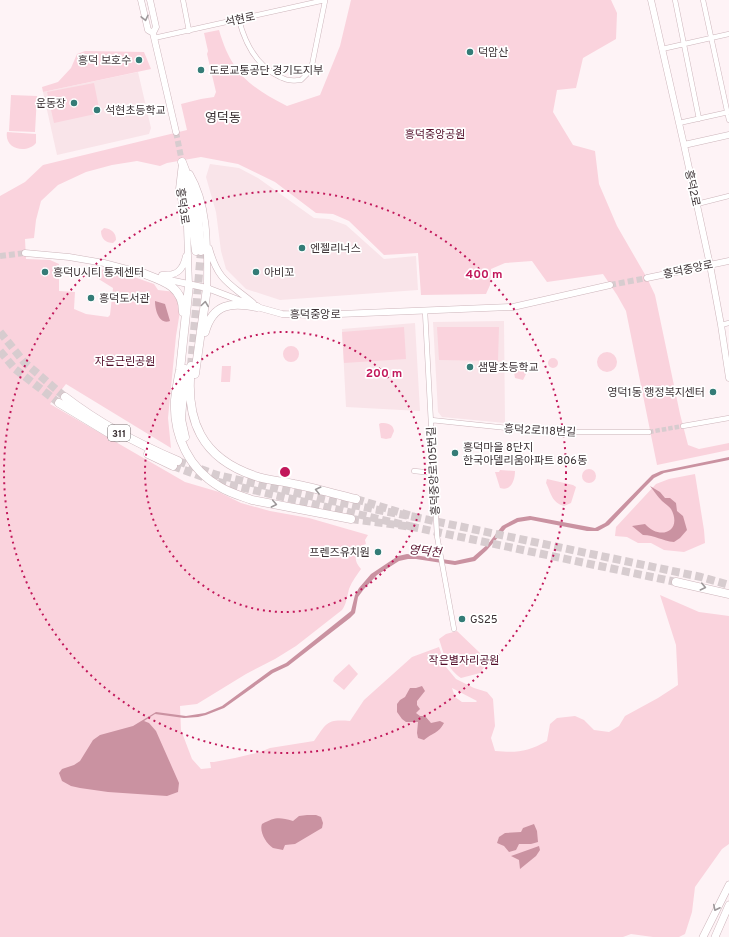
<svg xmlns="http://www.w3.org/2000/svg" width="729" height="937" font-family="Overpass,'Noto Sans KR',sans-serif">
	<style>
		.built { fill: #f9e4e9 }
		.green { fill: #fad3dd; fill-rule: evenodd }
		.water { fill: #ca92a1 }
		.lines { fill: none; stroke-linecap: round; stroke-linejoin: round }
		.minor-tunnel { stroke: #d7cccf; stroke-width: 4.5; stroke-dasharray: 4.5 2; stroke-linecap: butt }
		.tertiary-tunnel { stroke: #d7cccf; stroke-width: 6; stroke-dasharray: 6 3; stroke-linecap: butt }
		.trunk-tunnel { stroke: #d7cccf; stroke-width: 8; stroke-dasharray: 8 4; stroke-linecap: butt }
		.motorway-tunnel { stroke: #d7cccf; stroke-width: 8; stroke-dasharray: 8 4; stroke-linecap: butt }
		.minor-casing { stroke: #cdb5bb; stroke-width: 5.5 }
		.tertiary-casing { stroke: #cdb5bb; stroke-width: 7 }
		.secondary-casing { stroke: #cdb5bb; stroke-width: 8 }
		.trunk-casing { stroke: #cdb5bb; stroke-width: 9 }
		.motorway-casing { stroke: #cdb5bb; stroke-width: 9 }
		.minor { stroke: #fff; stroke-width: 4.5 }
		.tertiary { stroke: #fff; stroke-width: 6 }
		.secondary { stroke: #fff; stroke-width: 7 }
		.trunk { stroke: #fff; stroke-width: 8 }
		.motorway { stroke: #fff; stroke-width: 8 }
		.oneway { stroke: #9d989a }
		.ring { fill: none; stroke: #c2185b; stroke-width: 2; stroke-dasharray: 2 4 }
		.poi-dot { fill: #347c77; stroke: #fff; stroke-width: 1.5 }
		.labels { text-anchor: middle; stroke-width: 3.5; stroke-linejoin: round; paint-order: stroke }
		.shield { fill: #fff; stroke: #766f71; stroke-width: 1 }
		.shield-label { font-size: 10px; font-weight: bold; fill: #3b3134 }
		.street-label { font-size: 11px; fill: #3b3134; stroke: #fff }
		.poi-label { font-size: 11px; fill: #3b3134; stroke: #fff; text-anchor: start }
		.park-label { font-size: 11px; fill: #500c28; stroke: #fff }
		.water-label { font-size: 12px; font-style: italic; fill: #5c1832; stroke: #fff }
		.quarter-label { font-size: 13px; fill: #3b3134; stroke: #fff }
		.centre { fill: #c2185b; stroke: #fff; stroke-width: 2 }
		.ring-label { font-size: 12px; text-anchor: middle; font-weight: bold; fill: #c2185b; stroke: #fff; stroke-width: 3.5; stroke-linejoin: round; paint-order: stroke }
	</style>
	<rect width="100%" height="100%" fill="#fef3f6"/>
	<path class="built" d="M138,72L151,128L149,134L57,155L43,92Z
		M210,164L239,168L258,178L314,218L329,219L346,225L384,259L416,256L418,290L280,300L246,289L226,269L221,251L216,212L206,177Z
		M504,321L505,423L442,417L438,412L433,322Z
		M415,323L420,411L346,407L342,329Z"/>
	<path class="green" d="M351,0H611L617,13L616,39L583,58L576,88L557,90L553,112L573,145L595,151L599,184L617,226L647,278L655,295L680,414L688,445L699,449L729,443V450L657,465L626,311L617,295L603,274L547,282L532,261L505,263L491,269L490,285L486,294L421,295L418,253L384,255L349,221L333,214L316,213L275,182L238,164L201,157L167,163L160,166L137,161L112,165L86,172L58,185L41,201L36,220L34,238L25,239L26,259L50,260L59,264V291L75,292L74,309L86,314L108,317L110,315L113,288L97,278L96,268L131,276L154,284L158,290L176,292L181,305L176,336L168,418L171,448L66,384L50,404L185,482L219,492L241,503L270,511L309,518L368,535L365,540L366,544L360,546C354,555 354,561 361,569C357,575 352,581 349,589C347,596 347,603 342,610L296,646L275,659L246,674L197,704L180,706L181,730L192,759L201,769L211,768L210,762H214L235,758L260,752L270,748L314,741C327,723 326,719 350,721L364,700L412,657L439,647L446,667L456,679L474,688L487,692L493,699L495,726L491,738L495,751C517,753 527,752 547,741L550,724L557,718L575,716L584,720L594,730L609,732L619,726L625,716L658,698L678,685L676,645L660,595L699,612L729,616V844L722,849L695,887L692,912L685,934L679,937H653L631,934L623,937H0V196L25,182L43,165L187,130L181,104L201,99L214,97L216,92L207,54L208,51L204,33L219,30C231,72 249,87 287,106L320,95L340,46ZM452,688L477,701L476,702H462L455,697Z
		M85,51L144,52L151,69L43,92L42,87L58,82L71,68L77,54Z
		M94,83L100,113L54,123L47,92Z
		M11,95L37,96L35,132L9,131Z
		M7,132L36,134V143C27,154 4,150 7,132Z
		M104,228C112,229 116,233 116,240L113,243C106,243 101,239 101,231Z
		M404,327L406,359L344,363L342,332Z
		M437,327H499L498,361L439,360Z
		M283 354a8 8 0 1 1 16 0a8 8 0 1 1-16 0Z
		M597 362a10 10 0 1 1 20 0a10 10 0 1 1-20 0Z
		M548 363a5 5 0 1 1 10 0a5 5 0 1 1-10 0Z
		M522,364L524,366L526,374L523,380L515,378L513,367Z
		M222,366H231L230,382H221Z
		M381,423C388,423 393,424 394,431L391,438L386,439L381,438L379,424Z
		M582 476a7 7 0 1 1 14 0a7 7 0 1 1-14 0Z
		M500,470L515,471C515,480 511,492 500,488L495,472H499Z
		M695,474L704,530L705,543L684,552L664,550L651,543H638L627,537L615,536L616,527L656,484L669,479Z
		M547,479L573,485L576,487L571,503L564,506C552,503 551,493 546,483Z
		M457,631L480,653L485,666L480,673L461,678C447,669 444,654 439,639L446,634Z
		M349,664L358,674L344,690L333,681L335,677Z"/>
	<path class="water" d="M155,301L165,304L170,321C159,325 155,310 155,301Z
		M729,457V460L664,473L654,478L645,487L609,525L598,531H587L531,520L518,522L506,528L487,550L475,561L455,565L416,559H408L399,561L377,575L364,589L358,597L355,613L350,618L288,666L273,673L224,708L206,715L198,717L184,718L155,714L144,721L149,723L156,731L179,783L178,792L167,796L108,792L80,788L71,786L62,781L59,773L62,769L74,765L80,761L93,740L100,735L133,726L156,712L186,716L205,713L222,706L271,670L286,663L351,611L355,595L359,588L371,574L398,556L407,554L455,561L473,557L488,544L502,526L517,518L530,516L595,528L605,523L652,475L661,471Z
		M650,486L660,492L665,498H670L676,503L677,511L683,516L687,530L680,538L674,542C662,541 655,535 643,535L632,526L645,524C660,541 683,531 671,509C669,506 665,504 662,501C657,496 654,491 650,486Z
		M422,686L425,691L417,701V705L420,709L416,713L420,716H425L431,723L440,721L444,723C439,733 432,733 424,740L418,738L417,733L418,722H406L402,719L397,712V704L400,700L405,697L410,688H416Z
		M307,815H316L321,817L323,823L322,828L295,844L285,845L283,850C280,849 276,849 273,848C266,844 259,831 262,824C275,817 279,817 293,821L299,816Z
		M534,824L537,831L538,842L531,844H519L516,850L509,852L504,846L497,843L499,837L505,833L521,832L523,828Z
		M539,846L540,850L536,856L520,869L519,860L511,856Z"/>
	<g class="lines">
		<path class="minor-tunnel" d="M649,432L683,426"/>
		<path class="tertiary-tunnel" d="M176,132L182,162
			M0,256L25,253
			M610,285L647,278"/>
		<path class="trunk-tunnel" d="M0,332L24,362L65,397
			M0,351L15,369L59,403
			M178,461L217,475L332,501L415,517
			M173,466L214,481L413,527"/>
		<path class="motorway-tunnel" d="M191,366L201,251
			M356,499L415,517L701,577L729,585
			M351,519L413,527L676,582"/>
		<defs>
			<path id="minor" d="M183,0L189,31
				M675,0L699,119
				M703,0L729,120
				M239,20C245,43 256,66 280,77C283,78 286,80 289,80C293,81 297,80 301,80L311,70L325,1
				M154,38L325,0
				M662,49L729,34
				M679,123L729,112
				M697,204L729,196
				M425,311L437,536L454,629
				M721,325L729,323
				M431,420L546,432H649
				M683,426L729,418
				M414,471L434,473"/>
			<path id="tertiary" d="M141,0L148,30L153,33
				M150,0L156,27L153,33L176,132
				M651,0L684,145L710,265L721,325L729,378
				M684,145L729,135
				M182,163L179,189L187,227L189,285
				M190,174C210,208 207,250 207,288
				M209,248C218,281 229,283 253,303
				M25,253L69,257L104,263L146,274
				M162,275C177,276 183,270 186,256
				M160,278L207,288L257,307L282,314L315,315L513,307L610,285
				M647,278L729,261"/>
			<path id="secondary" d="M703,937L729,885
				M715,937L729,905"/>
			<path id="trunk" d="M65,397C100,424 138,444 178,461
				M59,403L117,438
				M148,454L173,466"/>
			<path id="motorway" d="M182,162L192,188L198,216L201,251
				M184,176L193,229L196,251
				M142,273C163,281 183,286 183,312
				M189,285C186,313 183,341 180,370C178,380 176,390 175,400C173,436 189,469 220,487C230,493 241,496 252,500L351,519
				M205,332C213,303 232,302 257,307
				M191,366C185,420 201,458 255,476C267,480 281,481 294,484C314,488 335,494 356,499
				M195,374L207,288
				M185,437L181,419L185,369
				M676,582L729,594"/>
		</defs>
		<use href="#minor" class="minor-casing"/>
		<use href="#tertiary" class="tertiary-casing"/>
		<use href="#secondary" class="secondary-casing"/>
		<use href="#trunk" class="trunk-casing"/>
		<use href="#motorway" class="motorway-casing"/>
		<use href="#minor" class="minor"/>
		<use href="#tertiary" class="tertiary"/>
		<use href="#secondary" class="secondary"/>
		<use href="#trunk" class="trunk"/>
		<use href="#motorway" class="motorway"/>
	</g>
	<defs><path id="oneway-chevron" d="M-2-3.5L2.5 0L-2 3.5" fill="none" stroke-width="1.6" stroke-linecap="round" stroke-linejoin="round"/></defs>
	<g class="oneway">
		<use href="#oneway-chevron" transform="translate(145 18) rotate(77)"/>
		<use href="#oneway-chevron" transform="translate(205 304) rotate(-82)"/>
		<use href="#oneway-chevron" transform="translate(318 490) rotate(-166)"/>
		<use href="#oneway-chevron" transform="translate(274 504) rotate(11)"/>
		<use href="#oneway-chevron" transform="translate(703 587) rotate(13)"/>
		<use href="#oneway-chevron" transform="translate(716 908) rotate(117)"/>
	</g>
	<g class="ring">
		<circle cx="285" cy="472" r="140"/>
		<circle cx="285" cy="472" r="281"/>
	</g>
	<g class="poi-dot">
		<circle cx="470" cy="52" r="4"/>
		<circle cx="139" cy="60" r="4"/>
		<circle cx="201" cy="70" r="4"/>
		<circle cx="74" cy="103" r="4"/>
		<circle cx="97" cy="110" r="4"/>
		<circle cx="302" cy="248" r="4"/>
		<circle cx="45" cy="272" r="4"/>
		<circle cx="256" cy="272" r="4"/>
		<circle cx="91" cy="298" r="4"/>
		<circle cx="470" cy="367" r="4"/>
		<circle cx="713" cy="392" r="4"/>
		<circle cx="455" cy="453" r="4"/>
		<circle cx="378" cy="552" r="4"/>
		<circle cx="462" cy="619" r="4"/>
	</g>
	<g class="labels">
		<rect class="shield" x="108" y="425" width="22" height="16" rx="3"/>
		<g class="shield-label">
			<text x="119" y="437">311</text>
		</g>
		<g class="street-label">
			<text transform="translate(240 19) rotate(-12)" y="4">석현로</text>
			<text transform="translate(693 188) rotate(78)" y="4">흥덕2로</text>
			<text transform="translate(183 206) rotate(82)" y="4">흥덕3로</text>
			<text transform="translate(688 269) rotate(-12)" y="4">흥덕중앙로</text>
			<text x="315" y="318">흥덕중앙로</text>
			<text transform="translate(540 430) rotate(3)" y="4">흥덕2로118번길</text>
			<text transform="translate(433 471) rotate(-93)" y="4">흥덕중앙로105번길</text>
		</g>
		<g class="poi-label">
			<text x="478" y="56">덕암산</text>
			<text x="131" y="64" text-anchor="end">흥덕 보호수</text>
			<text x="209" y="74">도로교통공단 경기도지부</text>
			<text x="66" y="107" text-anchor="end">운동장</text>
			<text x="105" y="114">석현초등학교</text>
			<text x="310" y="252">엔젤리너스</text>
			<text x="53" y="276">흥덕U시티 통제센터</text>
			<text x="264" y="276">아비꼬</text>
			<text x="99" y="302">흥덕도서관</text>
			<text x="478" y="371">샘말초등학교</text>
			<text x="705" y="396" text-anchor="end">영덕1동 행정복지센터</text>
			<text x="463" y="451">흥덕마을 8단지<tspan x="463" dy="13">한국아델리움아파트 806동</tspan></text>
			<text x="370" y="556" text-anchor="end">프렌즈유치원</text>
			<text x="470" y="623">GS25</text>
		</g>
		<g class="park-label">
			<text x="435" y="138">흥덕중앙공원</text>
			<text x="125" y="365">자은근린공원</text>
			<text x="464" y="664">작은별자리공원</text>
		</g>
		<g class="water-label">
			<text transform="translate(425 551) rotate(6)" y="4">영덕천</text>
		</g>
		<g class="quarter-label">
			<text x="223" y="122">영덕동</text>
		</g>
	</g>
	<circle cx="285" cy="472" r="6" class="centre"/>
	<g class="ring-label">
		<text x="484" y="278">400 m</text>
		<text x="384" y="377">200 m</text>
	</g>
</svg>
